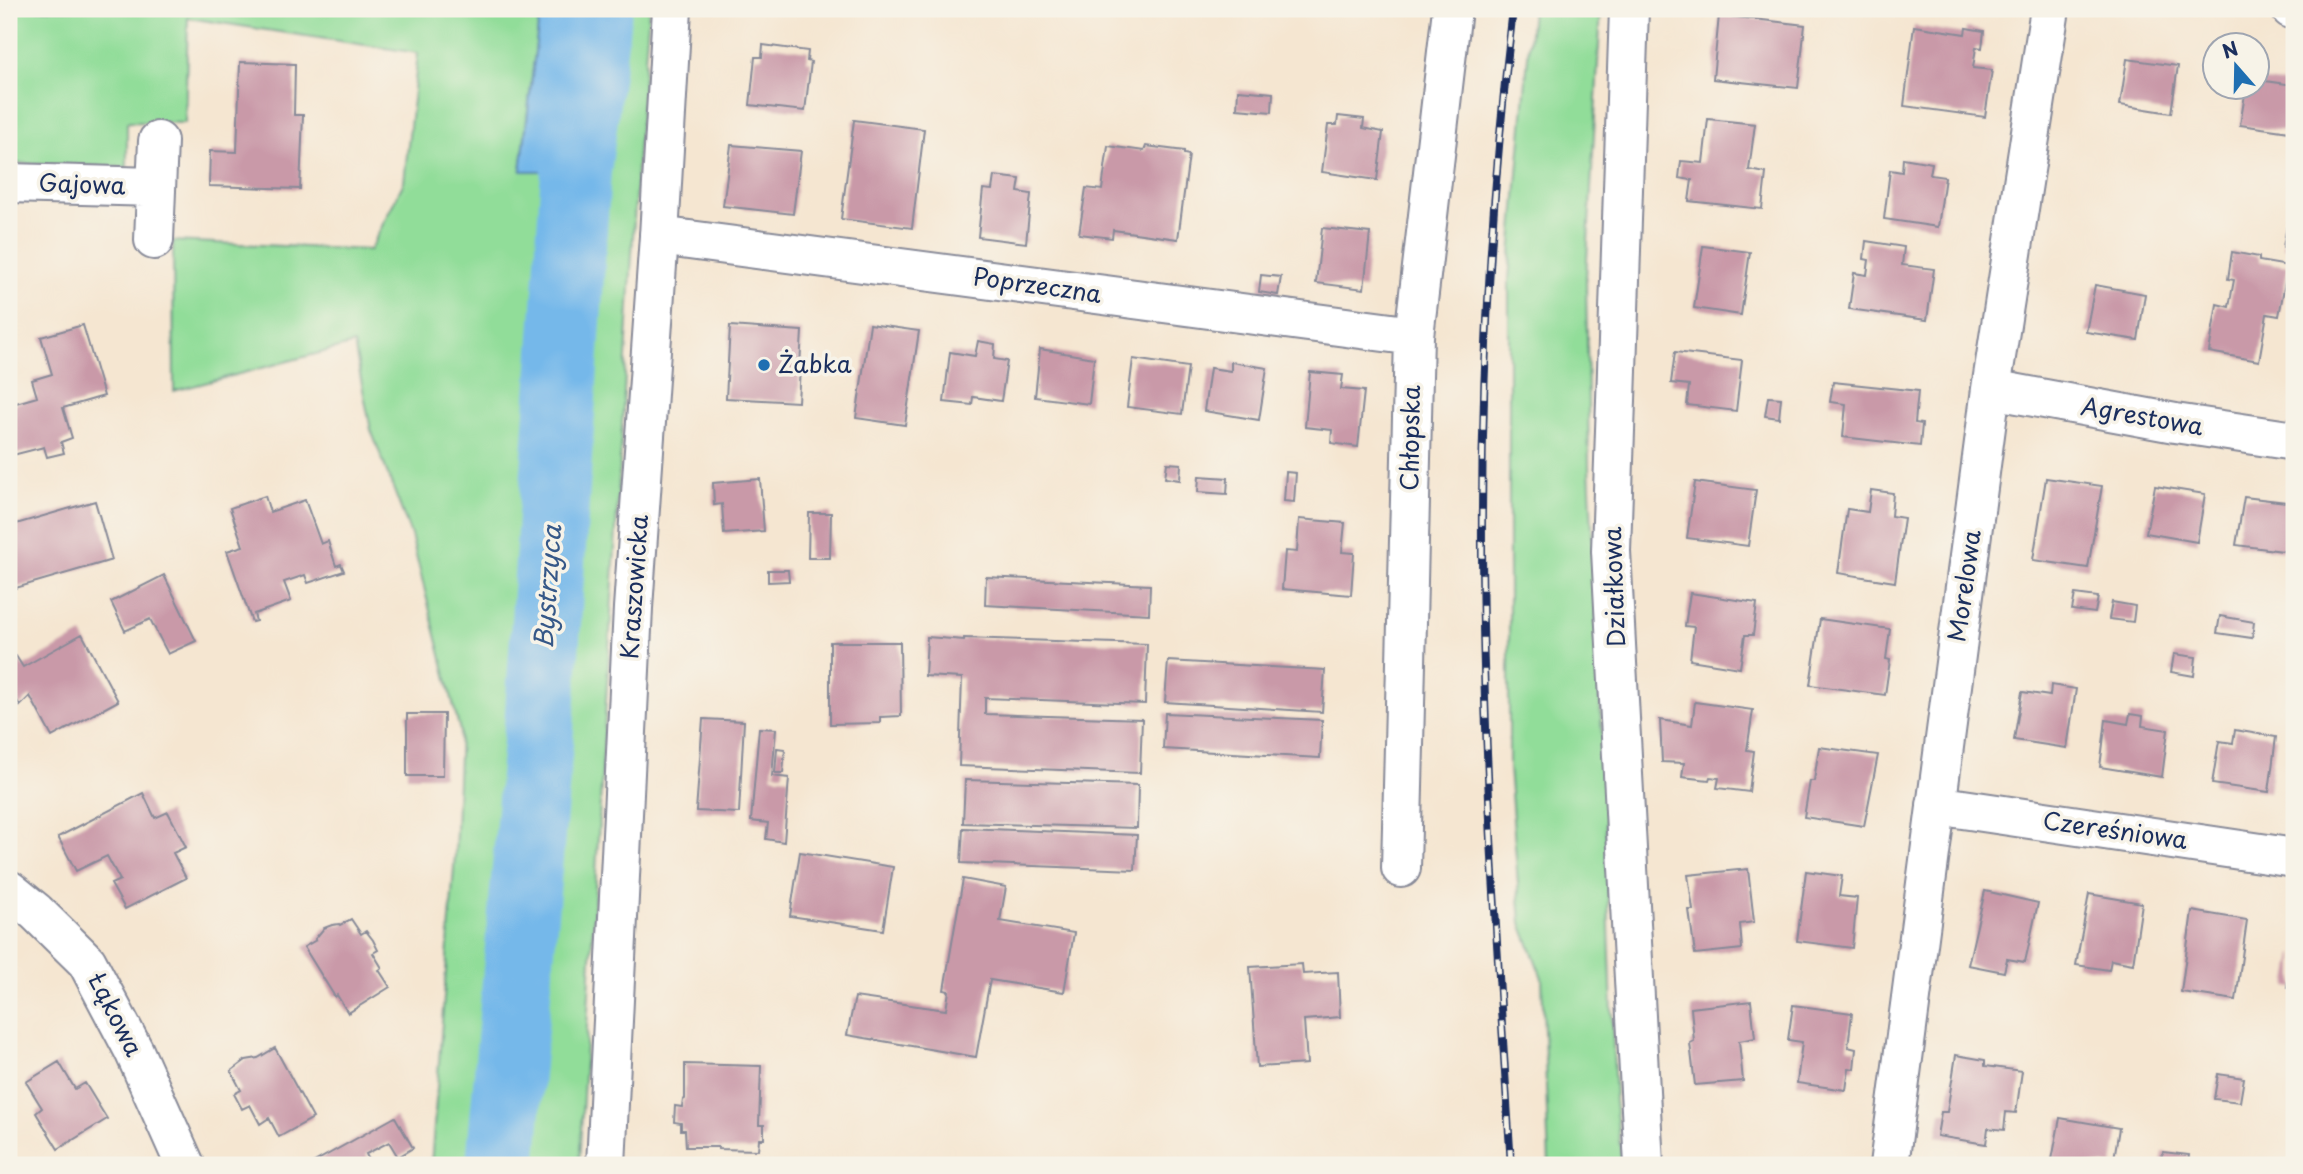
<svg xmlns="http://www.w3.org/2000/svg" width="2303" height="1174" font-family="'Playpen Sans',sans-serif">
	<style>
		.green { fill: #91dd99; stroke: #56867c; stroke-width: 2 }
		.water { fill: #74b8ea; stroke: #4874a4; stroke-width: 2 }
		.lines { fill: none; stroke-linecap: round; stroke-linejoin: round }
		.river { stroke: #74b8ea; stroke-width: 70 }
		.building { fill: #c999a8 }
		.minor-casing { stroke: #888a98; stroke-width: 42 }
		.tertiary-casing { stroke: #888a98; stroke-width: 42 }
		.minor { stroke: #fff; stroke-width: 38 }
		.tertiary { stroke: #fff; stroke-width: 38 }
		.rail-casing { stroke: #1b2f5e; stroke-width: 8 }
		.rail { stroke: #f7f3e8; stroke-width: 5; stroke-dasharray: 16; stroke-linecap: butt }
		.poi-dot { fill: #1f6fb2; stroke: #f7f3e8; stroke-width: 2.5 }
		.labels { text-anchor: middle; stroke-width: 7; stroke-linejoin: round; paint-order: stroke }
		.street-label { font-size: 24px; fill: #1b2f5e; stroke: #f7f3e8 }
		.poi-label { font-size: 24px; fill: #1b2f5e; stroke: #f7f3e8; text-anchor: start }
		.water-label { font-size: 26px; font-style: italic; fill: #365888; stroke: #f7f3e8 }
	</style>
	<rect width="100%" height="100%" fill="#f7f3e8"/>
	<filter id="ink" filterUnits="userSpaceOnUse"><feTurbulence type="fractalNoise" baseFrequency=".0143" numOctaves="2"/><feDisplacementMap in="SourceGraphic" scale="14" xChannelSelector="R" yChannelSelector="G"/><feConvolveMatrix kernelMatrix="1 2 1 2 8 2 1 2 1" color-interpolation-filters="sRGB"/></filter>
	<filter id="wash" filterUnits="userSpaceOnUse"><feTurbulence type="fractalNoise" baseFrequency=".00686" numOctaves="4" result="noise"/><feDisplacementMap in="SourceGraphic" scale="28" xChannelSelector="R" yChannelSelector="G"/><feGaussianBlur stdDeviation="1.57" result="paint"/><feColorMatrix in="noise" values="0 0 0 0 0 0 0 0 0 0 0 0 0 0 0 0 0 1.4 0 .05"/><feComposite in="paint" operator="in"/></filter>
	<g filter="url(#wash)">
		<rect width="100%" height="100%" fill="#f5e6d1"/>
		<path class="green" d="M9,9H540L521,170L603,171L619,9H649L638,151L579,1165H431L455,855L460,731L411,535L371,430L354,344L174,391L173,241L370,250L404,182L418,53L188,18L185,123L127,122V167L9,163Z
			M1532,9H1601L1586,278L1589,467L1604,782L1615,1101L1622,1165H1549L1542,978L1521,923L1509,767V279Z"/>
		<path class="water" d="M540,9H619L603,171H521Z"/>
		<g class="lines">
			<path class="river" d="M501,1165L538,743L576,171L597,9"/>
		</g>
		<g id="blocks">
			<path class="building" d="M1719,15L1805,25L1798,88L1713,79Z
				M1914,26L1965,34L1966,28L1984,31L1982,48L1976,47L1973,68L1992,70L1985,117L1904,106Z
				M763,45L808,51L807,61L811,62L805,111L750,105L755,57H762Z
				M2127,59L2178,66L2171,113L2120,105Z
				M240,62L295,64L294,115H303L300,189L209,186L210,151L237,152Z
				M2258,80L2294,85V108L2290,132L2240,125L2246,88H2258Z
				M1238,90L1273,93L1272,112L1237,109Z
				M1338,116L1364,119L1363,128L1383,132L1377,180L1322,172L1328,125H1337Z
				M1708,119L1755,124L1749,170L1766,173L1762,209L1689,201L1692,180L1679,178L1681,161L1703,163Z
				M854,120L924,129L912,228L841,219Z
				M731,145L801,151L793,214L723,206Z
				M1108,146L1144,151L1146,146L1184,151V154L1189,155L1178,239L1113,230L1112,238L1079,234L1086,188L1102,190Z
				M1903,158L1932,163L1930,175L1945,177L1938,227L1884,219L1890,170L1902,172Z
				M994,176L1020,179L1018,192L1031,194L1026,243L978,237L983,189L992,190Z
				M2291,205L2294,206V249L2283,247Z
				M1322,228L1370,233L1364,289L1316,283Z
				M1866,241L1904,247L1902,265L1934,269L1927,320L1849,309L1854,273L1867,275L1869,260L1864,259Z
				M1703,246L1750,252L1741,315L1694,308Z
				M2232,252L2259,257V261L2288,266L2279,316L2267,314L2259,361L2209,352L2217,304L2229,307L2234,280L2228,279Z
				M1261,275L1281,277L1278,295L1259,292Z
				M2095,285L2145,294L2138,340L2086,332Z
				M870,324L919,331L905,425L856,418Z
				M83,325L104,396L63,408L72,438L61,442L64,453L47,457L44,447L9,456V405L37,397L32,380L52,374L41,337Z
				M730,326L802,331L798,402L726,398Z
				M978,341L995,344L994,359L1007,361L1001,401L973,397L972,405L944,402L950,352L975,356Z
				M1040,349L1094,358L1089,404L1035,397Z
				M1675,352L1742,360L1736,411L1687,405L1689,385L1671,383Z
				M1133,359L1188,367L1182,414L1127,407Z
				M1231,362L1267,368L1259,420L1204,411L1210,368L1231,371Z
				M1310,372L1343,375L1341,389L1364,391L1358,447L1331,443L1332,430L1305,427Z
				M1833,382L1918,391L1915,423L1922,424L1920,446L1843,437L1846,404L1830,402Z
				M1768,397L1781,398L1779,418L1765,416Z
				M1167,463L1181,464L1180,480L1165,478Z
				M1286,472L1296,473L1294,502L1284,501Z
				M1199,476L1228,478L1227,494L1198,492Z
				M2046,478L2102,486L2088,568L2033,560Z
				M760,479L764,531L724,534L722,504L714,505L713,483Z
				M1695,482L1756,490L1748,546L1687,538Z
				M2155,486L2205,494L2197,542L2146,533Z
				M1871,490L1893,493L1891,516L1904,518L1895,582L1838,573L1847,509L1868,512Z
				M265,496L270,512L305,500L321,544L328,541L336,566L341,564L344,571L308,583L305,575L284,582L291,601L254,614L256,621L252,622L227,551L243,546L230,508Z
				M2244,497L2294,503L2291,552L2236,545Z
				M95,501L112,560L9,590V526Z
				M809,513H831L830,558H808Z
				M1299,519L1345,523L1342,552L1354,553L1351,595L1282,589L1285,551L1297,552Z
				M768,570H788L789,581L768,582Z
				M164,575L196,641L168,654L150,619L125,631L111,602Z
				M986,577L1150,585L1149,614L985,605Z
				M1690,593L1757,603L1753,635H1745L1740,668L1690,660L1694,627L1685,626Z
				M2075,594L2098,597L2095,613L2072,610Z
				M2112,602L2135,606L2133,622L2109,619Z
				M2220,616L2254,622L2252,638L2217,633Z
				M1820,619L1890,629L1886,659L1890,660L1885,695L1810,685Z
				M82,634L118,701L52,737L30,696L20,706L9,686V660L16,656L23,667Z
				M927,637L964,640V638L1147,644L1145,704L985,698V714L1142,719L1140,773L959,766L962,678L925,676Z
				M830,642H900L901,716L880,717V723L830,724Z
				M2174,654L2196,657L2194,676L2171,672Z
				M1168,661L1325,670L1322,712L1165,702Z
				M2051,685L2076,689L2067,748L2014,740L2022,692L2050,696Z
				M1695,702L1753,710L1747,750L1754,751L1749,792L1717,788L1719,778L1710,777L1709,780L1682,777L1684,763L1662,762L1660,720L1692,725Z
				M1165,713L1322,720L1320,758L1163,749Z
				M407,714H444L443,776H407Z
				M2130,714L2143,716L2142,726L2168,730L2162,777L2100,767L2106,720L2128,724Z
				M703,719L744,721L739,813L696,811Z
				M759,728L776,729L772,776L789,778L784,842L766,839L768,823L751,821Z
				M2235,730L2276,737L2269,792L2212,784L2219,741L2233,743Z
				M1819,747L1878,755L1864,826L1804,817L1810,781H1814Z
				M777,748L785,749L783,773H775Z
				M965,780L1138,785L1137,828L963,823Z
				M143,793L155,818L168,812L186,847L173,853L186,878L125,909L111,884L120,880L107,856L76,871L58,837Z
				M963,828L1137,835L1135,870L961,863Z
				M800,852L893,867L883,930L790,916Z
				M1748,869L1754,922L1740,924L1742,949L1695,954L1689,910H1693L1688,875Z
				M1806,871L1842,876L1839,896L1857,898L1852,948L1797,941Z
				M963,879L1006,887L1000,921L1074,933L1064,992L990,980L976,1057L847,1035L855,997L946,1010L949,991L944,990Z
				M1985,891L2038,903L2025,962L2007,959L2004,972L1968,965Z
				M2089,894L2142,903L2133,964L2111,960L2109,970L2076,965Z
				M2192,911L2247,920L2236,1000L2181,992Z
				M351,919L361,934L366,931L373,940L378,950L373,953L382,968L379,970L390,987L348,1013L337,995L335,997L304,947L316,940L315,939L324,928L332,925L339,924L340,925Z
				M2293,954H2294V988L2287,987Z
				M1302,964L1303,974L1338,972L1340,1017L1304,1020L1307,1064L1257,1067L1250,967Z
				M1751,1001L1755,1038L1739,1041L1743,1081L1695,1085L1690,1043L1694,1041L1691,1008Z
				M1793,1005L1852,1013L1848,1047L1856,1049L1854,1069L1849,1068L1846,1090L1797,1083L1802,1042L1788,1040Z
				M275,1048L313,1118L279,1137L269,1118L260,1124L250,1105L242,1109L234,1094L241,1090L231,1071L246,1060L258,1058Z
				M1956,1055L1985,1060V1066L2022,1071L2016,1113L2006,1112L2004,1130L1988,1128L1986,1144L1937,1136L1941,1112H1947Z
				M59,1062L75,1089L85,1083L107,1119L58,1149L36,1113L42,1108L26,1082Z
				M685,1064L761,1066L759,1125H764V1139H759L758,1150L718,1149V1147H686L685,1130H681V1123L674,1122L675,1106L682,1107L683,1100L685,1099Z
				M2218,1074L2244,1078L2240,1102L2214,1099Z
				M395,1117L413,1148L398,1157L389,1142L366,1154L370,1163L379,1158L383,1165H309Z
				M2060,1118L2119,1128L2113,1165H2051Z
				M2163,1152L2189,1155L2188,1161L2205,1165H2161Z"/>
		</g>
	</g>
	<g filter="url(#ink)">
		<use href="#blocks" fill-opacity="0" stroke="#888a98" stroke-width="2"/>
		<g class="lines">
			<defs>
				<path id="minor" d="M1629,9L1611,551L1644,1165
					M2291,9H2294
					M9,183L155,187
					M659,236L1414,336
					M154,240L158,141
					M1991,389L2175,423L2294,441
					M1936,805L2294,858
					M1401,868L1414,336L1452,9
					M9,890L36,912L87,962L134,1051L185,1165
					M1889,1165L1991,389L2050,9"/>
				<path id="tertiary" d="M606,1165L633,608L659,236L672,9"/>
			</defs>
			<use href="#minor" class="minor-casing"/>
			<use href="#tertiary" class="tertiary-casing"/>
			<use href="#minor" class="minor"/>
			<use href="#tertiary" class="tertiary"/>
			<defs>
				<path id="rail" d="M1511,1165C1498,960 1483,755 1482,549C1481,369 1492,188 1513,9"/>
			</defs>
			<use href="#rail" class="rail-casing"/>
			<use href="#rail" class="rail"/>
		</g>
	</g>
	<circle class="poi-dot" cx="764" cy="365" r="7"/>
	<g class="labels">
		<g class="street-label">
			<text transform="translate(82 185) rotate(2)" y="8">Gajowa</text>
			<text transform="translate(1037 286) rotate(8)" y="8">Poprzeczna</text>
			<text transform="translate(2142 417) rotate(10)" y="8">Agrestowa</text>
			<text transform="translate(1411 438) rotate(-89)" y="8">Chłopska</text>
			<text transform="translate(1965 586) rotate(-82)" y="8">Morelowa</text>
			<text transform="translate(635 587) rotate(-86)" y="8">Kraszowicka</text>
			<text transform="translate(1615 587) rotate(-92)" y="8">Działkowa</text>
			<text transform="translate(2115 831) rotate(8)" y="8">Czereśniowa</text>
			<text transform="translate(115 1015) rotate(63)" y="8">Łąkowa</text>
		</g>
		<g class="poi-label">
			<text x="778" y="373">Żabka</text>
		</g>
		<g class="water-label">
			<text transform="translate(548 587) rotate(-86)" y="9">Bystrzyca</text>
		</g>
	</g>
	<rect width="2303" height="1174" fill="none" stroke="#f7f3e8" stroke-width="35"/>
	<g transform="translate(2236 66) rotate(340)"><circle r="33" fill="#f7f3e8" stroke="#9fa5b1" stroke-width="2"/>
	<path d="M0-5L12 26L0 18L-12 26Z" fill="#1f6fb2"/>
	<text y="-10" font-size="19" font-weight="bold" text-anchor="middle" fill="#1b2f5e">N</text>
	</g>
</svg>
